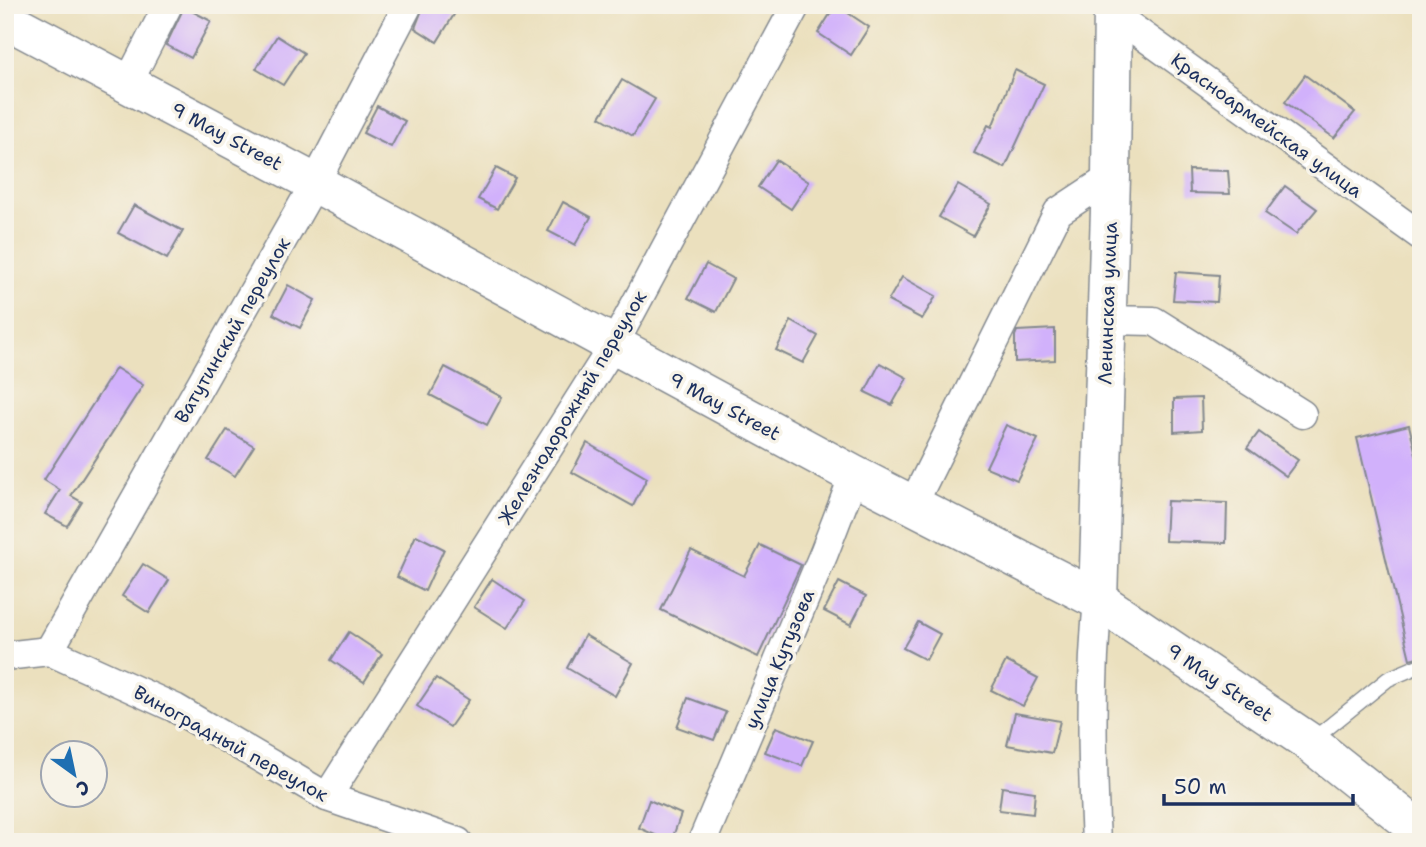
<svg xmlns="http://www.w3.org/2000/svg" width="1426" height="847" viewBox="0 0 1426 847" font-family="'Shantell Sans',sans-serif">
	<rect width="100%" height="100%" fill="#f7f3e8"/>
	<filter id="ink" filterUnits="userSpaceOnUse"><feTurbulence type="fractalNoise" baseFrequency=".0143" numOctaves="2"/><feDisplacementMap in="SourceGraphic" scale="14" xChannelSelector="R" yChannelSelector="G"/><feConvolveMatrix kernelMatrix="1 2 1 2 8 2 1 2 1" color-interpolation-filters="sRGB"/></filter>
	<filter id="wash" filterUnits="userSpaceOnUse"><feTurbulence type="fractalNoise" baseFrequency=".00686" numOctaves="4" result="noise"/><feDisplacementMap in="SourceGraphic" scale="28" xChannelSelector="R" yChannelSelector="G"/><feGaussianBlur stdDeviation="1.57" result="paint"/><feColorMatrix in="noise" values="0 0 0 0 0 0 0 0 0 0 0 0 0 0 0 0 0 1.4 0 .05"/><feComposite in="paint" operator="in"/></filter>
	<g filter="url(#wash)">
		<rect width="100%" height="100%" fill="#ebe0be"/>
		<g id="blocks">
			<g fill="#d1b1fb">
				<polygon points="424,5 460,5 437,42 415,28"/>
				<polygon points="836,5 869,27 851,55 818,33"/>
				<polygon points="184,7 211,21 191,58 166,45"/>
				<polygon points="277,36 304,53 283,85 256,69"/>
				<polygon points="1015,70 1044,84 1005,168 974,153 988,125 992,127"/>
				<polygon points="1305,75 1355,112 1334,138 1285,102"/>
				<polygon points="622,80 655,99 633,136 600,117"/>
				<polygon points="377,106 405,121 391,147 363,133"/>
				<polygon points="776,160 809,182 791,209 758,187"/>
				<polygon points="496,168 515,178 497,209 478,199"/>
				<polygon points="1189,170 1228,171 1230,194 1190,193"/>
				<polygon points="958,185 991,204 973,236 939,217"/>
				<polygon points="1285,186 1317,209 1296,234 1265,213"/>
				<polygon points="563,202 591,217 575,245 548,231"/>
				<polygon points="134,205 183,231 167,259 118,233"/>
				<polygon points="706,264 733,279 716,312 688,298"/>
				<polygon points="1176,272 1219,275 1217,302 1173,300"/>
				<polygon points="902,277 936,296 922,319 888,301"/>
				<polygon points="288,285 315,300 300,328 273,314"/>
				<polygon points="791,321 818,336 803,363 776,350"/>
				<polygon points="1055,329 1055,360 1015,362 1015,336 1017,331"/>
				<polygon points="880,363 907,378 892,405 865,392"/>
				<polygon points="445,367 502,397 487,425 430,395"/>
				<polygon points="116,368 143,385 71,496 82,502 67,526 45,514 60,490 44,480"/>
				<polygon points="1201,398 1202,430 1174,432 1174,399"/>
				<polygon points="1006,425 1038,439 1017,480 986,467"/>
				<polygon points="1409,425 1421,475 1421,656 1410,659 1357,438"/>
				<polygon points="227,430 254,446 235,476 208,460"/>
				<polygon points="1259,432 1298,460 1286,476 1247,448"/>
				<polygon points="587,443 647,478 633,506 572,472"/>
				<polygon points="1167,501 1227,503 1226,543 1165,541"/>
				<polygon points="416,535 444,549 425,591 397,577"/>
				<polygon points="760,545 801,565 758,657 661,610 691,550 744,576"/>
				<polygon points="143,564 169,580 149,613 122,596"/>
				<polygon points="492,579 525,601 507,628 474,607"/>
				<polygon points="839,582 866,596 851,625 824,611"/>
				<polygon points="918,622 940,634 926,660 903,648"/>
				<polygon points="349,632 382,654 364,682 331,660"/>
				<polygon points="585,635 633,663 615,696 567,668"/>
				<polygon points="1006,661 1038,678 1023,706 991,690"/>
				<polygon points="436,678 469,700 450,727 417,706"/>
				<polygon points="688,698 726,712 714,740 677,727"/>
				<polygon points="1015,713 1060,721 1052,753 1007,745"/>
				<polygon points="776,727 813,741 802,766 765,752"/>
				<polygon points="1002,787 1035,792 1033,814 999,810"/>
				<polygon points="649,800 681,814 671,842 639,828"/>
			</g>
		</g>
	</g>
	<g filter="url(#ink)">
		<use href="#blocks" fill-opacity="0" stroke="#83888e" stroke-width="2"/>
		<g fill="none" stroke-linecap="round" stroke-linejoin="round">
			<g stroke="#83888e" stroke-width="17">
				<polyline id="lane" points="1310,742 1388,679 1421,665"/>
			</g>
			<g stroke="#83888e" stroke-width="31">
				<g id="street">
					<polyline points="1113,14 1421,236"/>
					<polyline points="128,83 168,5"/>
					<polyline points="1107,320 1154,321 1302,414"/>
					<polyline points="912,506 1058,212 1111,177"/>
					<polyline points="49,651 315,183 408,5"/>
					<polyline points="5,656 49,651 175,708 327,797 458,842"/>
					<polyline points="327,797 613,346 796,5"/>
					<polyline points="702,842 824,553 854,475"/>
					<path d="M1096 842C1092 761 1090 681 1098 600"/>
				</g>
			</g>
			<g stroke="#83888e" stroke-width="41">
				<polyline id="secondary" points="1098,600 1111,177 1113,5"/>
			</g>
			<g stroke="#83888e" stroke-width="41">
				<polyline id="primary" points="5,19 315,183 854,475 1098,600 1309,742 1421,831"/>
			</g>
			<use href="#lane" stroke="#fff" stroke-width="14"/>
			<use href="#street" stroke="#fff" stroke-width="28"/>
			<use href="#secondary" stroke="#fff" stroke-width="38"/>
			<use href="#primary" stroke="#fff" stroke-width="38"/>
		</g>
	</g>
	<g text-anchor="middle" stroke-width="7" stroke-linejoin="round" paint-order="stroke">
		<g font-size="19" fill="#1b2f5e" stroke="#f7f3e8">
			<text transform="translate(1267 125) rotate(36)" y="7">Красноармейская улица</text>
			<text transform="translate(227 136) rotate(28)" y="7">9 May Street</text>
			<text transform="translate(1107 303) rotate(-88)" y="7">Ленинская улица</text>
			<text transform="translate(232 330) rotate(-60)" y="7">Ватутинский переулок</text>
			<text transform="translate(725 406) rotate(28)" y="7">9 May Street</text>
			<text transform="translate(572 407) rotate(-59)" y="7">Железнодорожный переулок</text>
			<text transform="translate(779 659) rotate(-67)" y="7">улица Кутузова</text>
			<text transform="translate(1220 682) rotate(34)" y="7">9 May Street</text>
			<text transform="translate(231 743) rotate(29)" y="7">Виноградный переулок</text>
		</g>
	</g>
	<rect width="1426" height="847" fill="none" stroke="#f7f3e8" stroke-width="28"/>
	<g transform="translate(74 774) rotate(147)"><circle r="33" fill="#f7f3e8" stroke="#9fa5b1" stroke-width="2"/>
	<path d="M0-5L12 26L0 18L-12 26Z" fill="#1f6fb2"/>
	<text y="-10" font-size="19" font-weight="bold" text-anchor="middle" fill="#1b2f5e">С</text>
	</g>
	<path d="M1164 794v10h189v-10" fill="none" stroke="#1b2f5e" stroke-width="3.5"/>
	<text x="1174" y="794" font-size="21" fill="#1b2f5e" stroke="#f7f3e8" stroke-width="5" paint-order="stroke">50 m</text>
</svg>
